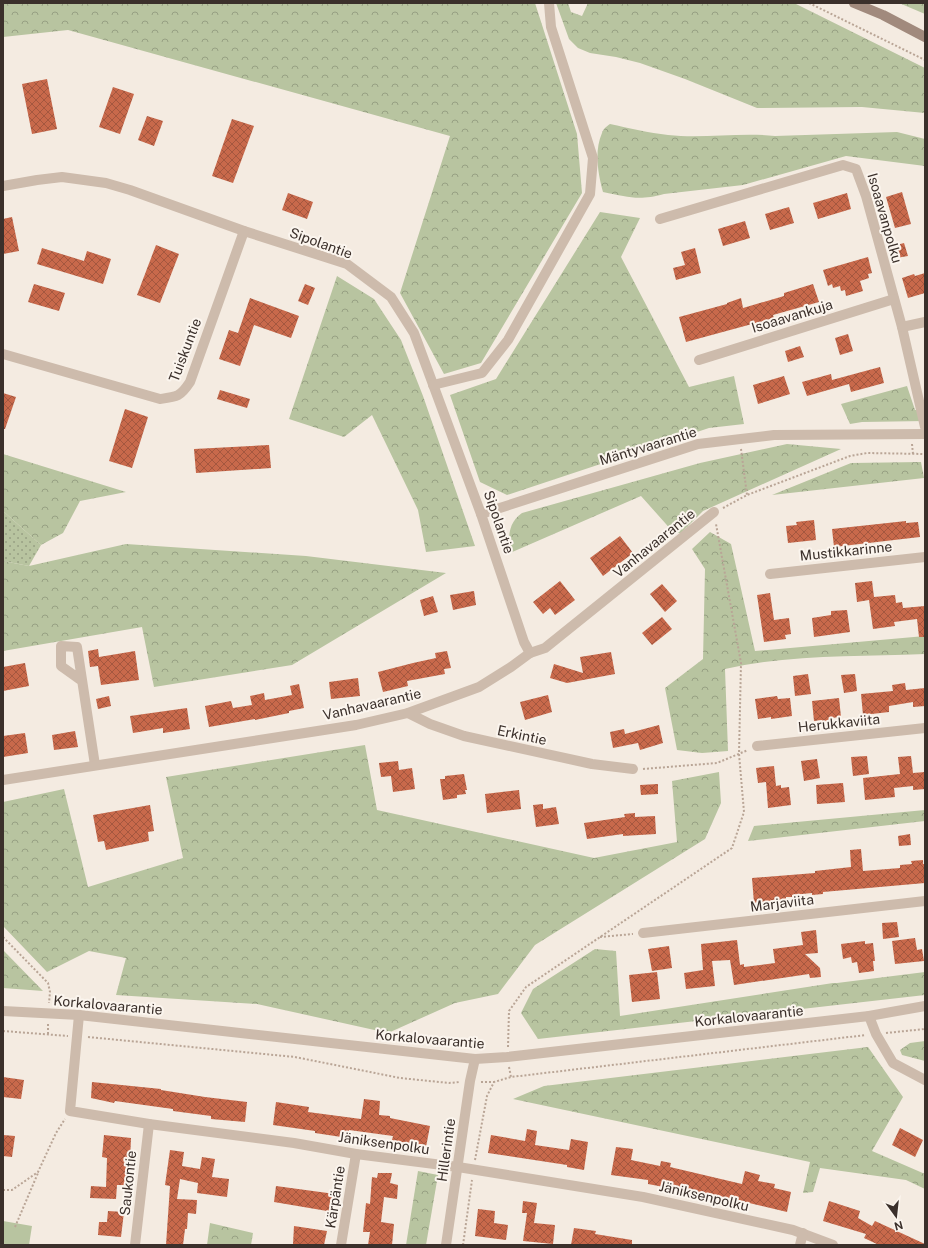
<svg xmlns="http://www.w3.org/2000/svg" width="928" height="1248" viewBox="0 0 928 1248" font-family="'Public Sans',sans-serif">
	<defs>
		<pattern id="grass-dots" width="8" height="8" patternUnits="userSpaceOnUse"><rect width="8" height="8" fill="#b8c4a0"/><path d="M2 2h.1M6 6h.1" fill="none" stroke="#97a083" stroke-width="1.8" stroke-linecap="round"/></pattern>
		<pattern id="forest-crowns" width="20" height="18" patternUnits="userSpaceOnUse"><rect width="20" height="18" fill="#b8c4a0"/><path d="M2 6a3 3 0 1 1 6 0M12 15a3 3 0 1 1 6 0" fill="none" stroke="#97a083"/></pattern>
		<pattern id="building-cross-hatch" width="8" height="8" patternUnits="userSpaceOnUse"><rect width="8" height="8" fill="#c8694b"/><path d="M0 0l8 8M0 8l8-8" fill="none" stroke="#a4573f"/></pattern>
	</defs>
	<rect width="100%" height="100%" fill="#f4ebe1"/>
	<polygon fill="url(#grass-dots)" points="3,511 41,545 29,566 3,561"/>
	<g fill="url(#forest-crowns)">
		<polygon points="3,3 535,3 577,134 582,193 481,363 444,374 400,293 450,136 68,30 3,37"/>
		<polygon points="556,3 568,3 571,12 582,16 588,3 794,3 925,68 925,113 862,107 757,108 685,79 640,63 616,57 590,53 578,48 569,39"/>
		<polygon points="899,3 925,3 925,14"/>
		<path d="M610 124C629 128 649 133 668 135 703 139 740 132 775 136L897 132 925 139V166L846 156 743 185 664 194C638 201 629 197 603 192 598 174 594 151 602 133 603 129 607 126 610 124Z"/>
		<polygon points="600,212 640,218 621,257 689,387 734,376 744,424 709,428 507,495 480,482 450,395 496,379"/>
		<polygon points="337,276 374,299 401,340 423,396 475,546 426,552 418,510 372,415 344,437 289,419"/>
		<polygon points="907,386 915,410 925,410 925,421 862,422 850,424 841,404"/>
		<path d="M787 444 841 449 703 511 681 533H674L641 496 510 553C508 537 508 523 522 513L700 463Z"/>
		<polygon points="3,454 126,492 80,501 63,533 41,545 3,511"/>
		<polygon points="921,462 924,478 772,495 851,463"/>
		<path d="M710 532 731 544 755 651 925 636V654C859 657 790 654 725 669L728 751 702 753 677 750 665 688 703 659 705 569 692 549Z"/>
		<polygon points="126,544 306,556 446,573 292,665 154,687 142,627 3,651 3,561 29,566"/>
		<polygon points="365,745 377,810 594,858 677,842 672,781 719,772 721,803 705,839 535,945 498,994 455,1003 388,1033 257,1004 116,995 126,958 89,951 47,972 3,926 3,802 64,789 88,887 183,858 166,777"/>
		<polygon points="925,810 925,821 748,841 754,826"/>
		<polygon points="595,949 616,951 620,1016 833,983 837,983 925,972 925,995 538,1039 521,1013 533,989"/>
		<polygon points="3,950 43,991 3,988"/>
		<polygon points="925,1041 925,1061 902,1055 900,1050 910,1043"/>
		<polygon points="868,1047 903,1097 872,1151 925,1174 925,1189 906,1180 820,1168 813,1192 803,1193 810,1162 513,1099 544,1086"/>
		<polygon points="418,1171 438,1175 426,1245 406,1245"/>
		<polygon points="210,1223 253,1233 251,1245 207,1245"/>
	</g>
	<polygon fill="#b8c4a0" points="3,1221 32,1226 29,1245 3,1245"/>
	<g fill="url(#building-cross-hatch)">
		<polygon points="47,79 57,129 32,134 22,84"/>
		<polygon points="113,87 134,94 120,134 99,127"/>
		<polygon points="147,116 163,121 154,146 138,140"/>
		<polygon points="232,119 254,126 233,183 212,176"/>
		<polygon points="902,192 911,224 895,228 886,197"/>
		<polygon points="288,193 313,202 307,219 282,210"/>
		<polygon points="847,193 851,209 818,219 813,203"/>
		<polygon points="789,207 794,223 770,230 765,214"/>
		<polygon points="12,217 19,251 3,254 3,219"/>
		<polygon points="745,221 750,238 723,246 718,229"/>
		<polygon points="904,243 908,256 896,258 893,246"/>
		<polygon points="156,245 179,254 160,303 137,295"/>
		<polygon points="42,248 84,261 87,251 111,259 103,284 37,264"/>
		<polygon points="695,248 701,273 676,280 673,268 685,265 681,252"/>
		<polygon points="868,257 872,273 868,274 869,278 860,281 863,291 846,296 845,290 841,291 840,286 833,288 832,284 828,286 823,270"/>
		<polygon points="925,273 925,293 908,298 902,278 914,274 915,276"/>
		<polygon points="34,284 65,293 59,311 28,302"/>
		<polygon points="305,284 315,288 308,305 298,301"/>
		<polygon points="813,284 819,302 773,315 774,318 686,342 679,317 727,304 727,303 741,298 743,308 784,296 784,293"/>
		<polygon points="250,298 299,316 291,338 254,325 240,366 219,359 229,330 238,333"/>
		<polygon points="848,334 853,351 840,355 835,338"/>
		<polygon points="800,346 804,357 788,362 785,351"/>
		<polygon points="880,367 884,383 851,392 849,384 807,396 802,382 831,374 832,380"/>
		<polygon points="784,376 790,394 758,404 753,385"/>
		<polygon points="220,390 250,399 247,408 217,399"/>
		<polygon points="3,393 16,397 5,429 3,429"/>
		<polygon points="125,409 148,417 132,468 109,461"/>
		<polygon points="269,445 271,468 196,473 194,449"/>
		<polygon points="814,520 816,540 788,543 786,526 797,525 796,522"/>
		<polygon points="906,521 906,523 918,522 920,537 834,547 832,529"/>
		<polygon points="620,536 633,553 603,576 590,558"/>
		<polygon points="560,581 575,600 555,615 550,608 543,614 533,602"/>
		<polygon points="872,581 874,597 895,595 896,603 902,602 903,608 925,606 925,637 919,637 917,619 894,622 895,626 873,629 869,600 857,602 855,583"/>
		<polygon points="662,584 677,601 665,612 650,594"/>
		<polygon points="474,591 476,605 453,610 450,595"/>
		<polygon points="770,593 774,620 789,618 791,634 785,635 786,639 764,642 757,595"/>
		<polygon points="433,596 438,612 424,616 420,600"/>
		<polygon points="847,610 850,632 814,637 812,618 831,615 831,611"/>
		<polygon points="662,617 672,629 652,645 642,633"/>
		<polygon points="98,649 99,657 135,651 139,680 101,685 98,666 90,667 88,651"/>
		<polygon points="447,651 451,668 444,669 445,674 407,681 408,686 383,692 378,672 413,663 436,658 435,653"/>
		<polygon points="611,652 615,674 567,683 550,678 554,664 583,673 580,657"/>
		<polygon points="25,663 29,686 3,691 3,667"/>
		<polygon points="808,674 811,694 795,696 793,676"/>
		<polygon points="855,674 857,691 844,693 841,675"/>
		<polygon points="358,678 360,696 331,699 329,682"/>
		<polygon points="905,683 906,690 925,688 925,706 913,707 913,702 889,706 889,712 863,715 861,694 893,691 892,685"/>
		<polygon points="299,684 304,708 289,711 289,713 255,720 255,719 209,727 205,706 231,701 233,708 252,705 250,696 264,693 265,700 292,695 290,686"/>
		<polygon points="548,695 552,712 525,720 520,702"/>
		<polygon points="109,696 111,706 98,709 96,699"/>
		<polygon points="777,696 778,699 790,698 792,716 771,719 771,717 758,719 755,699"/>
		<polygon points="839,698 841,717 831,718 831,722 822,723 822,720 814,721 812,701"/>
		<polygon points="187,708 190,729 163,733 163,728 133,733 130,716"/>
		<polygon points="659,725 663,743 640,750 638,743 613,748 610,732 624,729 625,734"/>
		<polygon points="75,731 78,747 54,750 52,735"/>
		<polygon points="25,733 28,753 3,757 3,736"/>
		<polygon points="867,756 869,774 853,776 851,757"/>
		<polygon points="911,756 913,773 925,772 925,789 913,790 913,786 894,788 895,797 865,800 863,778 900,774 898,757"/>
		<polygon points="817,759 820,778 804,781 801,761"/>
		<polygon points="398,761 399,770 412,768 415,789 393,792 391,776 381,777 379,763"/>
		<polygon points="774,766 776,786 781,785 781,788 789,787 791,805 768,808 766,782 758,783 756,768"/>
		<polygon points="464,774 467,790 465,790 466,794 457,795 457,798 443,800 440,779 445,779 445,776"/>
		<polygon points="843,783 845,802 817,804 816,785"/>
		<polygon points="658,784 658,794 641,795 640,785"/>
		<polygon points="519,790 521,809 487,813 485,794"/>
		<polygon points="543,804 543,809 556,807 559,824 536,827 533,805"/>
		<polygon points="150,805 154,831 148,832 149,841 106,850 104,841 98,842 93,815"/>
		<polygon points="635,813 635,817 655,816 656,834 623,836 623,834 587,839 584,823 625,817 624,814"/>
		<polygon points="910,834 911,845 899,846 898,836"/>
		<polygon points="861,849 863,871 900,868 900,865 912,864 911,861 923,860 923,864 925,864 925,883 823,892 823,894 812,895 812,893 792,895 792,897 786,897 786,900 754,903 752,878 815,873 815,871 851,867 850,850"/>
		<polygon points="897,922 899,937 883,939 882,923"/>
		<polygon points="816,930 818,953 805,954 820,968 821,977 810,978 809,974 734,985 730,960 712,961 715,986 686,989 684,973 703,970 701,944 737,940 740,965 744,964 744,967 775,963 773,949 803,945 801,932"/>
		<polygon points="915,938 917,950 922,949 924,961 895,964 892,941"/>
		<polygon points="865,941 865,944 873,943 875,961 873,961 874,971 859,973 857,962 852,963 851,957 843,959 841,944"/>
		<polygon points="669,946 672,968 652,971 648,949"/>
		<polygon points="657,972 660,999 632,1002 629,975"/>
		<polygon points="3,1077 24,1080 21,1099 3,1097"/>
		<polygon points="92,1082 161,1089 161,1090 205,1097 247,1102 245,1122 211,1119 211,1116 173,1111 173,1109 115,1101 114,1103 91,1098"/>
		<polygon points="364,1099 380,1101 379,1115 390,1116 390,1118 430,1126 426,1147 392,1140 393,1136 349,1130 348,1138 315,1133 315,1131 273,1125 276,1102 309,1107 308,1112 361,1119"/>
		<polygon points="900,1128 923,1140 915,1157 892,1145"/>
		<polygon points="527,1129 537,1131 535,1145 569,1150 571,1139 588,1142 584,1170 567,1167 567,1165 488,1153 491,1135 525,1141"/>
		<polygon points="3,1135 15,1136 12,1157 3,1156"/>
		<polygon points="104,1135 131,1138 129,1185 117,1185 116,1199 90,1198 91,1186 106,1187 107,1158 102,1157"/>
		<polygon points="616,1147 633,1149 631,1160 660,1166 661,1161 671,1163 670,1167 742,1184 745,1171 760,1175 758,1181 775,1184 774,1188 791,1192 787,1212 711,1194 711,1196 648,1184 648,1180 611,1175"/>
		<polygon points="170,1150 184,1152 182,1166 200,1169 202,1157 215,1159 212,1177 229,1179 227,1197 197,1193 198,1183 180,1179 177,1199 197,1200 196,1214 188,1213 187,1229 185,1229 183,1245 166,1245 170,1186 165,1185"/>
		<polygon points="378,1173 392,1173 390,1183 398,1185 397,1199 384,1197 381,1222 394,1224 392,1245 368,1245 370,1232 363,1232 366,1203 370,1204 372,1177 377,1178"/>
		<polygon points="276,1186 335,1194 333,1212 274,1202"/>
		<polygon points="523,1201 537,1203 534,1223 555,1225 553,1244 523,1241 527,1213 522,1213"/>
		<polygon points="829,1201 860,1211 858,1218 872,1226 875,1221 925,1244 925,1245 879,1245 864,1238 866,1234 823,1221"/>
		<polygon points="478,1209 495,1211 494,1223 508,1225 506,1240 475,1236"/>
		<polygon points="108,1211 124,1212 121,1237 98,1235 99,1222 107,1222"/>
		<polygon points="294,1226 327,1231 324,1245 293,1244"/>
		<polygon points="574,1228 596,1231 595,1234 632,1240 632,1245 571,1245"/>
	</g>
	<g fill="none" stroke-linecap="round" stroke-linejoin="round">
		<g stroke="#b9a596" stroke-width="2" stroke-dasharray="2 2" stroke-linecap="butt">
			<polyline points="809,3 925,60"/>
			<polyline points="912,444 913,454"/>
			<polyline points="741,449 747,495"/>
			<polyline points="723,508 747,495 850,456 867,453 925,454"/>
			<polyline points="643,769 717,763 748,750"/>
			<polyline points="3,937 48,983 50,992 49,1003"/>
			<polyline points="600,937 633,934"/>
			<polyline points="3,1031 68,1036"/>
			<polyline points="886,1033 925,1029"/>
			<polyline points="48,1034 48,1023"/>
			<polyline points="88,1037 295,1057 400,1078 449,1083 460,1082"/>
			<polyline points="508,1047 509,1011 526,987 732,848 744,812 739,754 741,663 716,524"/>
			<polyline points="509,1067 511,1077"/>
			<polyline points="481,1082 494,1082"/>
			<polyline points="475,1160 487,1096 494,1082 511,1077 866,1035"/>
			<polyline points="3,1190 12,1190 38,1172 56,1133 65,1119"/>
			<polyline points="15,1227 38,1173"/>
			<polyline points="463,1245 472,1180"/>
		</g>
		<g stroke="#cdbbac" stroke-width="10">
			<polyline points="3,186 37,180 62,177 106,183 130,190 244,231 347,264 391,297 414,333 481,514 524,642 530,653"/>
			<polyline points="660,219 843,165 856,169 866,196 902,327 925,427"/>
			<polyline points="902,327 925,322"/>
			<path d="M3 354 160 399C177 397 180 397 190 382L244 231"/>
			<polyline points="699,360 894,299"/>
			<polyline points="433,385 482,373 508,340 590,194 593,158 551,27 549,3"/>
			<polyline points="481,514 698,444 774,435 925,434"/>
			<polyline points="770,574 925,557"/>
			<polyline points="82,681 61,666 61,646 77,647 95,765"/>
			<polyline points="408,713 430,724 464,736 592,764 633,769"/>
			<polyline points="757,746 925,728"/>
			<polyline points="3,780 356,725 408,713 479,687 511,667 530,653 545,648 714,512"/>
			<polyline points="643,933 925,901"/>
			<polyline points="79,1015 70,1111 149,1124 294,1143 356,1154 458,1167 643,1197 793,1230 833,1245"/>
			<polyline points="869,1016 876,1034 893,1063 925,1080"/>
			<polyline points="135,1245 149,1124"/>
			<polyline points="341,1245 356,1154"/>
			<polyline points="800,1245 803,1233"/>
		</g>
		<g stroke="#cdbbac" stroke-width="10">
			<polyline points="3,1011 79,1015 475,1059 507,1057 869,1016 925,1006"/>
			<polyline points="446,1245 470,1081 475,1059"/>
		</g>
		<polyline stroke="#a18a7d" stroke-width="10" points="854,3 883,15 925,37"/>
	</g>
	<g text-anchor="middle" stroke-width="4" stroke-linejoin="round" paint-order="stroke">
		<g font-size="14" fill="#3b302b" stroke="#fbf5ee">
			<text transform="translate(885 218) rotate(74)" y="5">Isoaavanpolku</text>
			<text transform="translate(321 243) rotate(20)" y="5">Sipolantie</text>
			<text transform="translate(792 316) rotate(-17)" y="5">Isoaavankuja</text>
			<text transform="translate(185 350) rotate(-69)" y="5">Tuiskuntie</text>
			<text transform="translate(648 446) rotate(-17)" y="5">Mäntyvaarantie</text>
			<text transform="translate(499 522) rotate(71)" y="5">Sipolantie</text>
			<text transform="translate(654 543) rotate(-39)" y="5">Vanhavaarantie</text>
			<text transform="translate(846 551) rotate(-6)" y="5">Mustikkarinne</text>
			<text transform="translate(372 704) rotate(-13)" y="5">Vanhavaarantie</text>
			<text transform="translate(839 723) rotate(-6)" y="5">Herukkaviita</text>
			<text transform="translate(522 735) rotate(12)" y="5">Erkintie</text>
			<text transform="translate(782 903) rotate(-7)" y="5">Marjaviita</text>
			<text transform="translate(108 1005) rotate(5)" y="5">Korkalovaarantie</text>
			<text transform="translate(749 1016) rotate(-6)" y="5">Korkalovaarantie</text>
			<text transform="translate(430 1039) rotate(5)" y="5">Korkalovaarantie</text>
			<text transform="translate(384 1143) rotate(8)" y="5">Jäniksenpolku</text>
			<text transform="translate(446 1150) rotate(-82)" y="5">Hillerintie</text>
			<text transform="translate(128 1183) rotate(-84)" y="5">Saukontie</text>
			<text transform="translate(704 1196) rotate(13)" y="5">Jäniksenpolku</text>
			<text transform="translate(335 1197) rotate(-81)" y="5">Kärpäntie</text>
		</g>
	</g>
	<rect width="928" height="1248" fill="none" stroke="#3b302b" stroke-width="8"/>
	<g transform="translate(896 1216) rotate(165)" stroke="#fbf5ee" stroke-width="3" paint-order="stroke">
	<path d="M0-3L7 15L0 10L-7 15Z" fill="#3b302b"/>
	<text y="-6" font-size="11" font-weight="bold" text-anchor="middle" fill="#3b302b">N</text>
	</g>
</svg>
